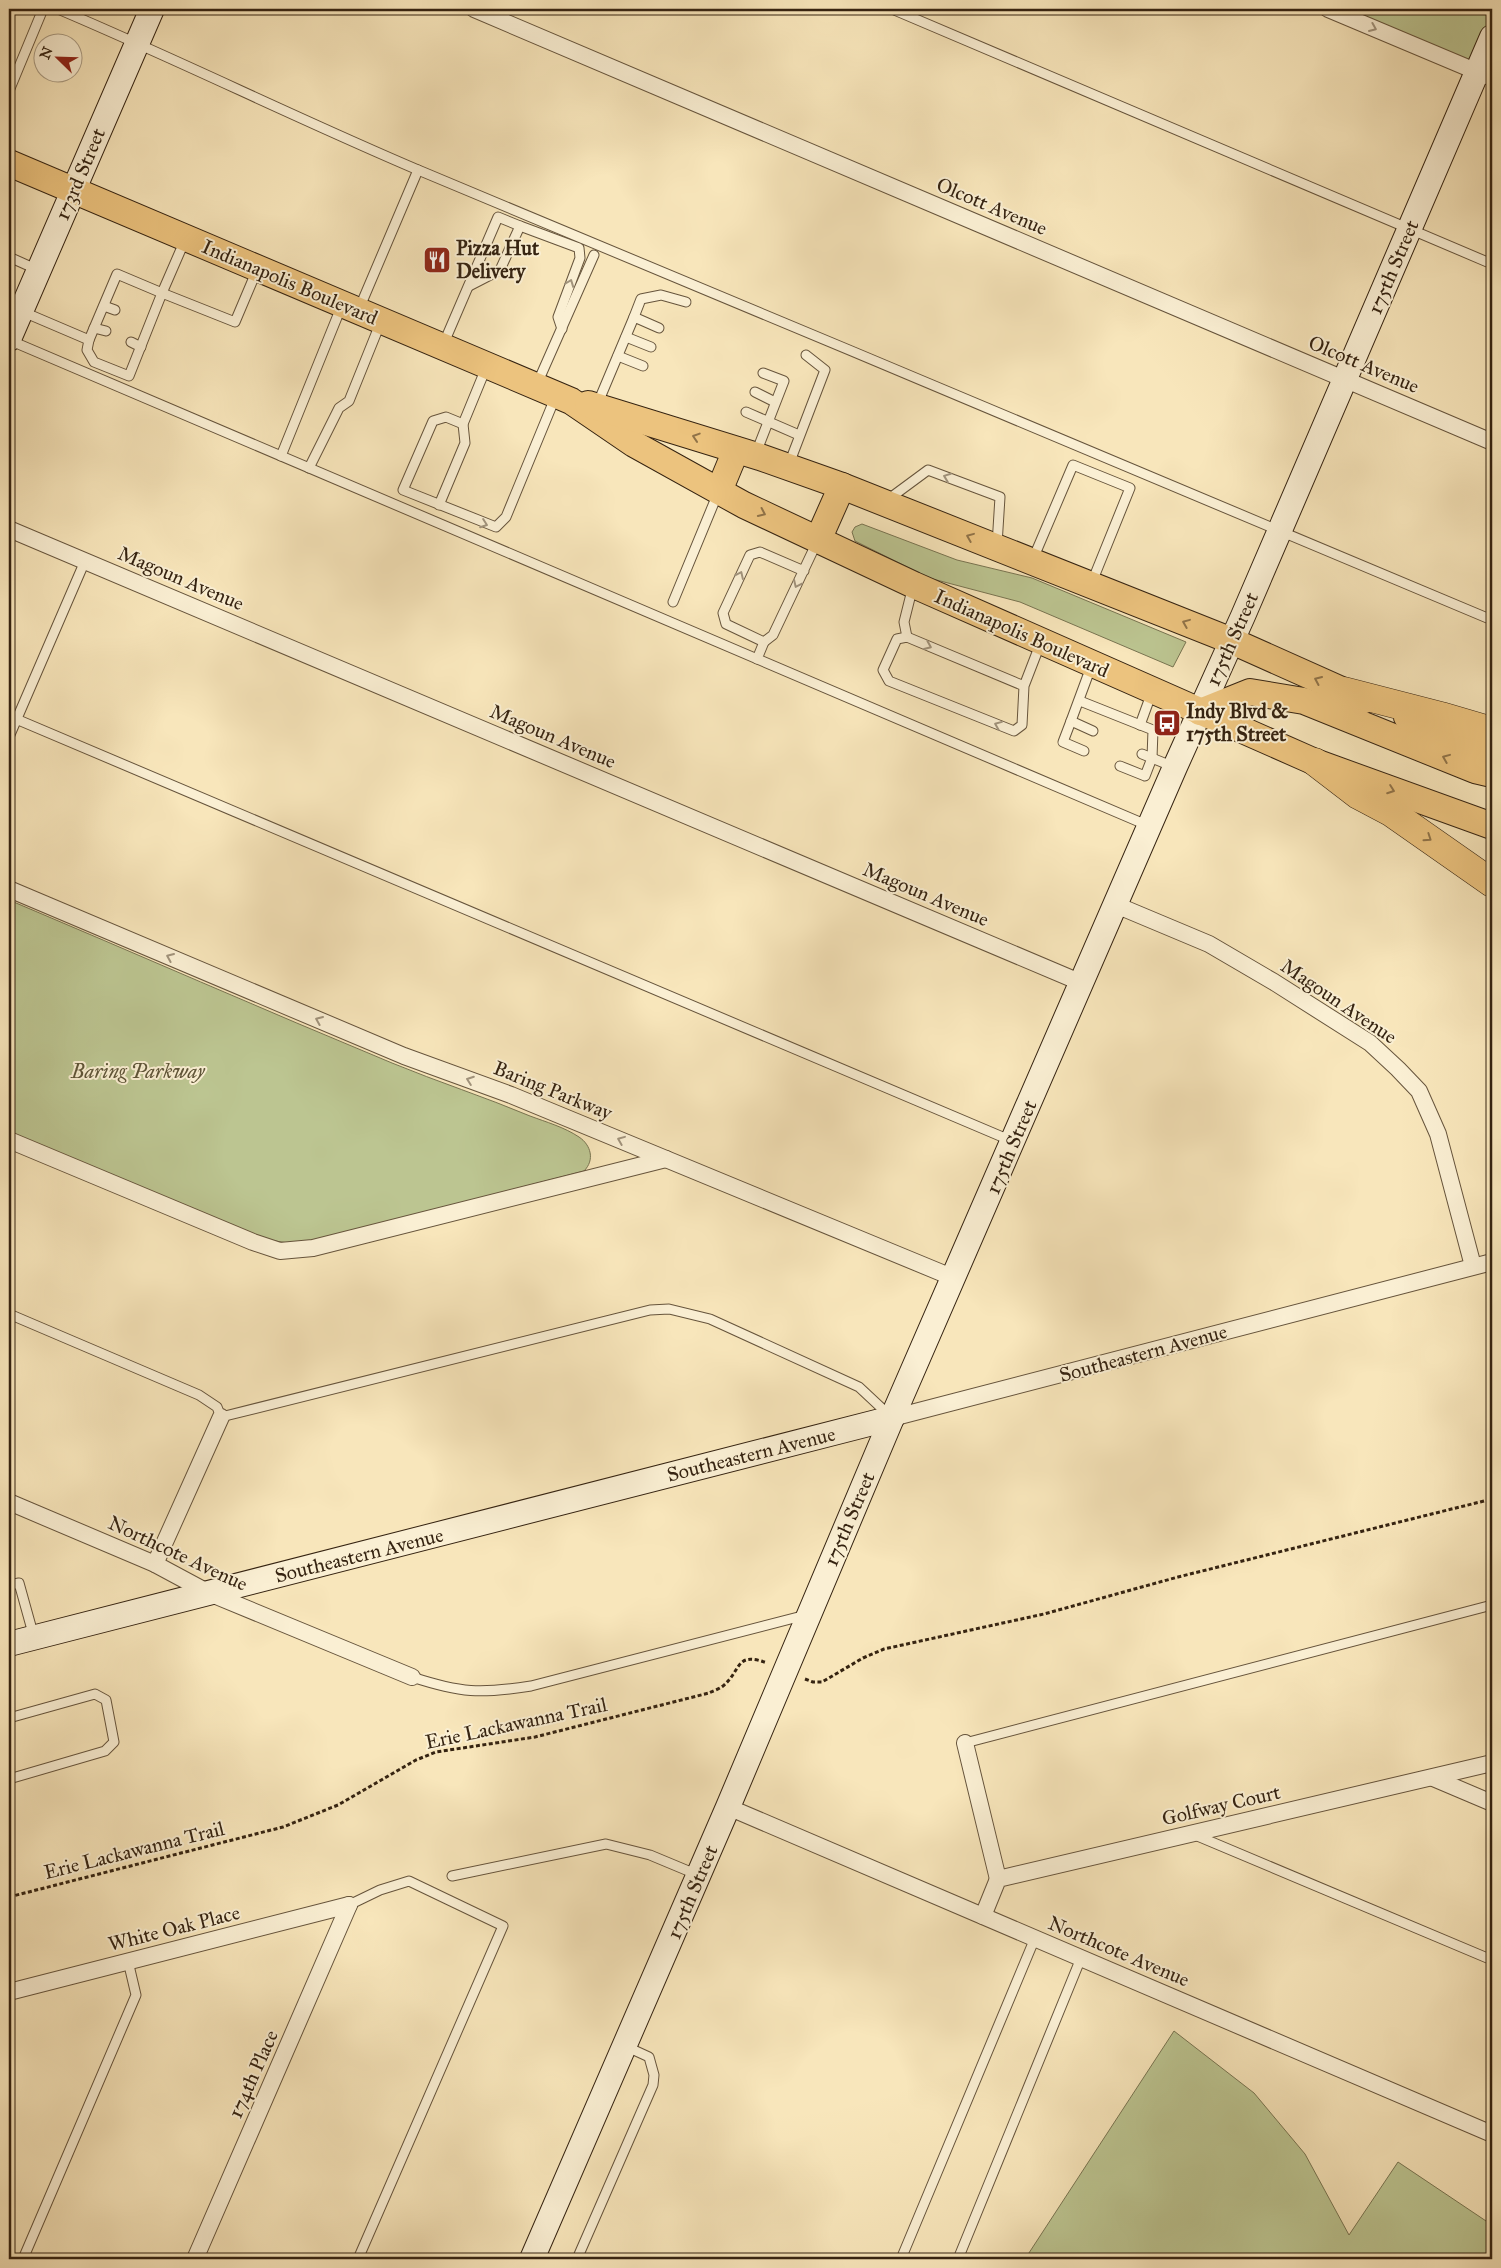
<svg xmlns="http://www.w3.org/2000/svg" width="1501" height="2268" viewBox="0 0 1501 2268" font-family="'IM FELL Great Primer',serif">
	<rect width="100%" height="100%" fill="#f8e6bb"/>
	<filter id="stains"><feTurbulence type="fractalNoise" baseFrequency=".004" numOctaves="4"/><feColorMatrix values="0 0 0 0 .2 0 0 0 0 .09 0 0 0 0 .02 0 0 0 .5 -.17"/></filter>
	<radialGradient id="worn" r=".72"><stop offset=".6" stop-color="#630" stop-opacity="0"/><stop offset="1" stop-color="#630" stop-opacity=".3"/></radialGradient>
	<g fill="#bcc591" stroke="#787451">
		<polygon points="1345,9 1492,9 1492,71"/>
		<polygon points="862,524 957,560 1032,578 1186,642 1173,667 1020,602 929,578 855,541 852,532 855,527"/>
		<path d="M9 900C137 954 264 1010 392 1063 438 1082 485 1097 530 1116 546 1122 564 1127 579 1137 591 1145 595 1160 584 1171L318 1240 289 1243 261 1239 9 1132Z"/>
		<polygon points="1174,2031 1254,2093 1305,2154 1349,2235 1398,2162 1492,2225 1492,2259 1025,2259"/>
	</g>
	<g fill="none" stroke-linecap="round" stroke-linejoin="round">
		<g stroke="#66543c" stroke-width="11">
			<g id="lane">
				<path d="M58 9C181 61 300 120 423 172 779 322 1137 468 1492 620"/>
				<polyline points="892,9 1492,264"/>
				<polyline points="9,91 43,9"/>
				<polyline points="9,257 38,270"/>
				<polyline points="469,286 500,270 520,226 579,248 580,258 558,317 562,329"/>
				<polyline points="104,306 115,310"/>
				<polyline points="359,309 418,170"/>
				<polyline points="21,311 89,340 117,274 162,293 185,240"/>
				<polyline points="634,317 641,299 661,295 686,302"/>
				<polyline points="94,328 106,331"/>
				<polyline points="626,337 651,347"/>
				<polyline points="9,340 1149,826"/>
				<polyline points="89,340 87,350 94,362 129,376 162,293 235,322 257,270"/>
				<polyline points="131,342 141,347"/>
				<polyline points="443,345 498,217 520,226"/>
				<polyline points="618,356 643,366"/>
				<polyline points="537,384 594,255"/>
				<polyline points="755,392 775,402"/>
				<polyline points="597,405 634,317 659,328"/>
				<polyline points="746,412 799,435"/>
				<polyline points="463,424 446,417 433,421 403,490 496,527 506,517 555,398"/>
				<polyline points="756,453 784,381 763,373"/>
				<polyline points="281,456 342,305"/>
				<polyline points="789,464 825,370 806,355"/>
				<polyline points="309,468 339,408 349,401 380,324"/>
				<polyline points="886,501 928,470 1000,497 997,545"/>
				<polyline points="439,505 465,443 463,424 486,368"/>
				<polyline points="1033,559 1073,465 1130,488 1092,582"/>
				<polyline points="804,571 760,552 750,555 723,613 726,624 764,642 773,635 817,542"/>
				<polyline points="673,602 718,493"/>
				<polyline points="907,637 904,622 913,586"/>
				<polyline points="757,659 764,642"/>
				<polyline points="1091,667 1071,721 1093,731"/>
				<polyline points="1024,686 907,637 897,639 883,670 889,681 1014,731 1022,725 1024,686 1041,642"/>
				<polyline points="1080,701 1153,730 1152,758 1145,776 1120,766"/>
				<polyline points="9,716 1012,1141"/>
				<polyline points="1071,721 1063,742 1084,751"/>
				<polyline points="1140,725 1152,692"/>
				<polyline points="9,737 85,561"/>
				<polyline points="1142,754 1174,767"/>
				<polyline points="9,1314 199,1395 217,1407 221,1417 650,1310 669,1309 710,1319 859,1387 890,1416"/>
				<polyline points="9,1585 19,1583 34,1637"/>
				<path d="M412 1677C461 1693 480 1694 531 1686L806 1615"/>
				<polyline points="9,1718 95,1694 106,1700 114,1742 105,1751 9,1779"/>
				<polyline points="965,1743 1492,1605"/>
				<polyline points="1195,1835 1492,1960"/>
				<polyline points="452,1876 606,1844 650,1855 698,1875"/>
				<polyline points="349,1905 380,1890 409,1881 503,1926 358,2259"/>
				<polyline points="23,2259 136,1995 128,1961"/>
				<polyline points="577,2259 653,2085 654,2075 649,2057 625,2046"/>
				<polyline points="901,2259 1035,1938"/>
				<polyline points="958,2259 1081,1958"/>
			</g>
		</g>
		<g stroke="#66543c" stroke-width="18">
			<g id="street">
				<polyline points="474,9 1492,442"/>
				<polyline points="1328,9 1492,78"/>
				<polyline points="9,529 1082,983"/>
				<polyline points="9,889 404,1056 511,1095 954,1278"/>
				<polyline points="1116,905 1209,944 1274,982 1370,1043 1398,1069 1419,1091 1438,1134 1473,1266"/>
				<polyline points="9,1140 253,1242 280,1251 313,1248 666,1159"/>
				<polyline points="892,1418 1492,1262"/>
				<polyline points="9,1502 155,1564 209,1593 412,1677"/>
				<polyline points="155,1564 221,1417"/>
				<polyline points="965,1743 998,1879"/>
				<polyline points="1433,1778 1492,1803"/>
				<polyline points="728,1807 1492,2134"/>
				<polyline points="983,1916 998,1879 1492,1763"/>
				<polyline points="9,1992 349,1905"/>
				<polyline points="195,2259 349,1905"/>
			</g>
		</g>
		<g stroke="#352311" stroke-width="26">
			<g id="secondary">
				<polyline points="9,339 152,9"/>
				<polyline points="9,1644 892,1418"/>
				<polyline points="532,2259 728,1807 892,1418 1175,767 1243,616 1492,37"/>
			</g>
		</g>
		<g stroke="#352311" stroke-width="28">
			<g id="primary">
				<polyline points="9,163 571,401 634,444 744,505 914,585 1315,762 1492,826"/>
				<polyline points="588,404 760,457 842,486 1232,641 1364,700"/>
				<polyline points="719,491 736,450"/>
				<polyline points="818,540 842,486"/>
				<polyline points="1200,712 1250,692 1304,701 1475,770 1492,774"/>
				<polyline points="1407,717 1492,751"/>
			</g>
		</g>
		<g stroke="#352311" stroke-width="29">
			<g id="highway">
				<polyline points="1344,691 1441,716 1492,731"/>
				<polyline points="1315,762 1358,795 1392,813 1492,883"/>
			</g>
		</g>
		<g stroke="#352311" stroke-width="3" stroke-dasharray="4 2.5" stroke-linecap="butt">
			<polyline points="805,1679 813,1682 822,1682 863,1658 884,1649 1044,1614 1178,1577 1492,1499"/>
			<path d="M9 1897 283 1827 338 1805 416 1760 436 1752 535 1737 709 1693C713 1691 719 1689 723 1686 742 1670 735 1651 767 1663"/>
		</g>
		<use href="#lane" stroke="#faefd3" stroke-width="9"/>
		<use href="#street" stroke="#faefd3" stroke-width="16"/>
		<use href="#secondary" stroke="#faefd3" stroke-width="24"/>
		<use href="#primary" stroke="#ecc37e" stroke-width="26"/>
		<use href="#highway" stroke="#ecc37e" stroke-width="28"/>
	</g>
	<defs><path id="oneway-chevron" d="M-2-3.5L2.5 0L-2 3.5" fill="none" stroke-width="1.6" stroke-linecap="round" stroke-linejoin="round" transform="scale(1.25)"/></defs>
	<g stroke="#a1937c">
		<use href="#oneway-chevron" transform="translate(1373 28) rotate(23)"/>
		<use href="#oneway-chevron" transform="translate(570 283) rotate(-69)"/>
		<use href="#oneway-chevron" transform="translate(947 477) rotate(-159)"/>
		<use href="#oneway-chevron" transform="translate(484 524) rotate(20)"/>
		<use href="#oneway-chevron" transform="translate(740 575) rotate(-65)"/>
		<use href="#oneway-chevron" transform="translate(797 584) rotate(115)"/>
		<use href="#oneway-chevron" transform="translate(928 646) rotate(23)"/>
		<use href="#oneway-chevron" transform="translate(998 725) rotate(-158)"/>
		<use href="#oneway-chevron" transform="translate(170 957) rotate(-157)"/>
		<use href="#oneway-chevron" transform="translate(319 1020) rotate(-157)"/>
		<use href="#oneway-chevron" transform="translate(470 1080) rotate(-160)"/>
		<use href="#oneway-chevron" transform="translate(621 1140) rotate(-158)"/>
	</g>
	<g stroke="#907348">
		<use href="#oneway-chevron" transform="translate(696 437) rotate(-162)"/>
		<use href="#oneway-chevron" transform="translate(762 513) rotate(25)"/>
		<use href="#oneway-chevron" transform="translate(970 537) rotate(-158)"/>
		<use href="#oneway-chevron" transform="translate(1186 623) rotate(-158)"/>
		<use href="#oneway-chevron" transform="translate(1318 680) rotate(-156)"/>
		<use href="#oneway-chevron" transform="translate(1446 758) rotate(-158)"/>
		<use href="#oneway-chevron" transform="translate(1391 790) rotate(20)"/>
		<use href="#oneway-chevron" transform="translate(1428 838) rotate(34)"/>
	</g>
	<defs>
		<g id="restaurant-square" transform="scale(1.4375)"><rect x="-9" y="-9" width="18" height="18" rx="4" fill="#8f2418" stroke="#faefd3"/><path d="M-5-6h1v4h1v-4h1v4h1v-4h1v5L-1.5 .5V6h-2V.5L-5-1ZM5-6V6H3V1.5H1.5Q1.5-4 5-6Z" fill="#fff"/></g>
		<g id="bus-square" transform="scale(1.4375)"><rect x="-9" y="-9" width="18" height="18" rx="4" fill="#8f2418" stroke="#faefd3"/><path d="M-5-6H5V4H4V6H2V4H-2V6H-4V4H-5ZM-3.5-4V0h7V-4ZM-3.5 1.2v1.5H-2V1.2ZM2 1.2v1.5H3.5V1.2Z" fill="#fff"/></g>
	</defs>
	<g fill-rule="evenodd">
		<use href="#restaurant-square" x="437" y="260"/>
		<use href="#bus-square" x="1167" y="723"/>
	</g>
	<g text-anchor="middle" stroke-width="4" stroke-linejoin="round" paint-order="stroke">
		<g font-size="20" fill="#352311" stroke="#faefd3">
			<text transform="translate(80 174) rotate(-67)" y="7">173rd Street</text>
			<text transform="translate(992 206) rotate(23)" y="7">Olcott Avenue</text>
			<text transform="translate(1393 267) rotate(-67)" y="7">175th Street</text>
			<text transform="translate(290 282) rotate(23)" y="7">Indianapolis Boulevard</text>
			<text transform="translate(1364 364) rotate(23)" y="7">Olcott Avenue</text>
			<text transform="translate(181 578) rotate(23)" y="7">Magoun Avenue</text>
			<text transform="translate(1022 633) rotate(24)" y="7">Indianapolis Boulevard</text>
			<text transform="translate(1232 639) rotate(-66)" y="7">175th Street</text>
			<text transform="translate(553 736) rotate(23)" y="7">Magoun Avenue</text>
			<text transform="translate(926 894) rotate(23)" y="7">Magoun Avenue</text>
			<text transform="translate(1339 1001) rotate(34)" y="7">Magoun Avenue</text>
			<text transform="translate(553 1090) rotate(22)" y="7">Baring Parkway</text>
			<text transform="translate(1011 1147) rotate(-67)" y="7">175th Street</text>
			<text transform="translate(1143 1353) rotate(-15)" y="7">Southeastern Avenue</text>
			<text transform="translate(751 1454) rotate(-14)" y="7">Southeastern Avenue</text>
			<text transform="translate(849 1519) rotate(-67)" y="7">175th Street</text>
			<text transform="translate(178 1553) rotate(25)" y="7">Northcote Avenue</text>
			<text transform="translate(359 1555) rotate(-14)" y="7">Southeastern Avenue</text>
			<text transform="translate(516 1723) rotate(-12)" y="7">Erie Lackawanna Trail</text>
			<text transform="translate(1221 1805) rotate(-13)" y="7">Golfway Court</text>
			<text transform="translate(134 1850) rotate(-14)" y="7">Erie Lackawanna Trail</text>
			<text transform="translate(692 1892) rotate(-67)" y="7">175th Street</text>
			<text transform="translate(174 1928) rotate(-14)" y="7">White Oak Place</text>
			<text transform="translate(1119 1951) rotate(23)" y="7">Northcote Avenue</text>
			<text transform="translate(253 2074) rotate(-66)" y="7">174th Place</text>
		</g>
		<g font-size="20" font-weight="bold" fill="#352311" stroke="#faefd3" text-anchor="start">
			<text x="456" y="255">Pizza Hut<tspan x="456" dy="23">Delivery</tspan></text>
			<text x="1186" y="718">Indy Blvd &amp;<tspan x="1186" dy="23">175th Street</tspan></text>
		</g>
		<g font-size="20" font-style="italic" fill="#5e5437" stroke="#faefd3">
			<text x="138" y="1078">Baring Parkway</text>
		</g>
	</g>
	<rect width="1501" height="2268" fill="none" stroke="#f8e6bb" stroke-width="30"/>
	<rect x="10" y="10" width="1481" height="2248" fill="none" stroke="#352311" stroke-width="2.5"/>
	<rect x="15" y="15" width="1471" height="2238" fill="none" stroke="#352311"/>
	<g transform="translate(58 58) rotate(293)"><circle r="24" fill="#faefd3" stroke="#ab9d85"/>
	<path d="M0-4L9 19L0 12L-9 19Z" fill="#8f2418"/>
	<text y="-8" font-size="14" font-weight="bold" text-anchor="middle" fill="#352311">N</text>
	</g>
	<rect width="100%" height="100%" filter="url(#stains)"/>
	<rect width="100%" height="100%" fill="url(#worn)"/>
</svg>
